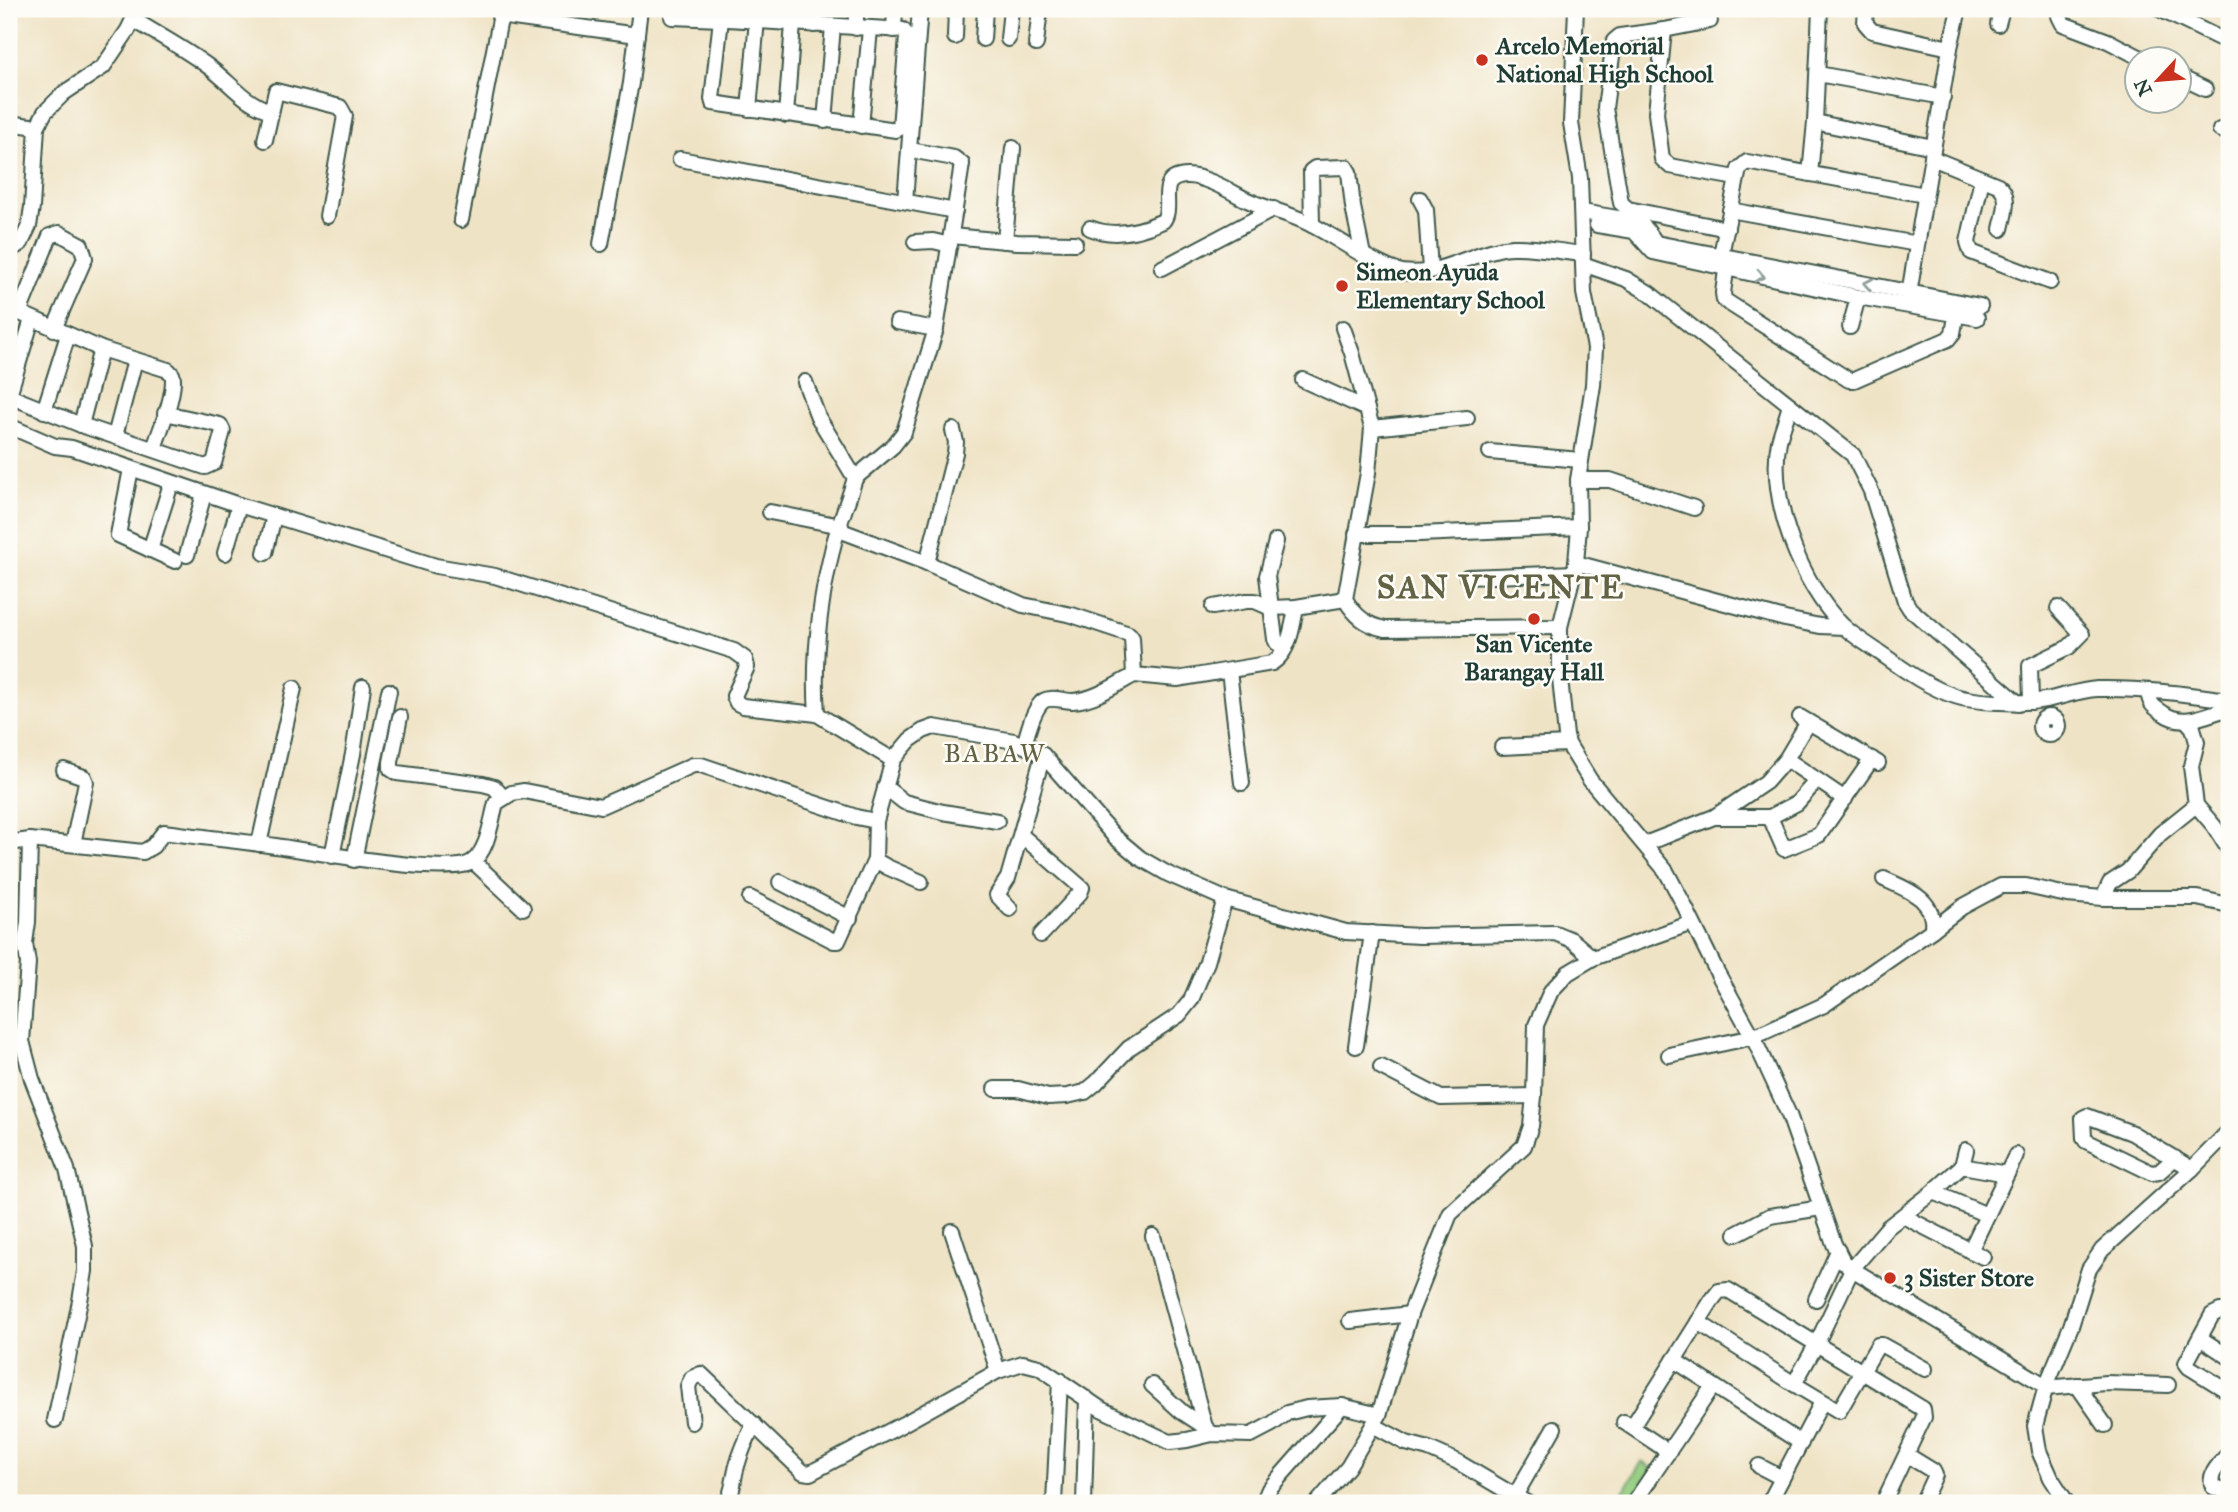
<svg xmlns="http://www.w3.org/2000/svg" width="2238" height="1512" viewBox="0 0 2238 1512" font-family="'IM FELL Great Primer',serif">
	<rect width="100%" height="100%" fill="#fdfcf7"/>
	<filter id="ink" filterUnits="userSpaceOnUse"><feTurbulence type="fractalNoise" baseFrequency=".0143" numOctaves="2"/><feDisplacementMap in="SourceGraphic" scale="14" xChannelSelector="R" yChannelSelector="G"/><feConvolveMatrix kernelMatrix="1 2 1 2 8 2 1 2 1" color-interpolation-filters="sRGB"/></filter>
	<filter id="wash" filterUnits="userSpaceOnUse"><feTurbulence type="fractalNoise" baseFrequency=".00686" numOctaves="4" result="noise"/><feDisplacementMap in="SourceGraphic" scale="28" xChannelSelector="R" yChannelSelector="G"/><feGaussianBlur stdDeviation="1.57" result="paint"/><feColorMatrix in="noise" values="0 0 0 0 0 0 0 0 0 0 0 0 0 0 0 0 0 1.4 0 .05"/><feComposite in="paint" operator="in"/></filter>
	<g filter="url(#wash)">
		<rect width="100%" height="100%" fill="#efe3c5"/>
		<polygon fill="#90ca7d" stroke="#588458" stroke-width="2" points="1642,1462 1657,1472 1634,1503 1621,1494"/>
	</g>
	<g filter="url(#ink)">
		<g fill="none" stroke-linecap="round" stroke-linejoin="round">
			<g stroke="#3e564a" stroke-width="18">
				<g id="minor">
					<polyline points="1576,9 1571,123 1580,178 1584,293 1595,348 1593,385 1578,480 1579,527 1576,563 1560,627 1560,678 1566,736 1568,744 1590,780 1666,871 1683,903 1717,972 1753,1037 1789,1115 1834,1244 1843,1261 1852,1269 2046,1386"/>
					<polyline points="1866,9 1865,23 1872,31 1950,48"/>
					<polyline points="2060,9 2059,16 2063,24 2108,41 2145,60"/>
					<polyline points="2159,9 2219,38"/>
					<polyline points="499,16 637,35"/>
					<polyline points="672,17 721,19 728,19 903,30 907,36 900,128 896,130 713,103 712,99 721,19 721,9"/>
					<path d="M134 20C159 35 185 49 209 67 231 83 243 102 270 111"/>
					<polyline points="1710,21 1664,30 1656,113 1662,159 1670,166 1736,178"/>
					<polyline points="1998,24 2002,9"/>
					<polyline points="814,25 816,9"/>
					<polyline points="856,28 856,9"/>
					<polyline points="894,30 895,9"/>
					<polyline points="1664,30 1620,36 1614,41 1605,108 1621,203 1628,209 1727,229"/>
					<polyline points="955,37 956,9"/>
					<polyline points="983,39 985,9"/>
					<polyline points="1008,39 1011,9"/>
					<polyline points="1036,44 1040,9"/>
					<polyline points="1818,74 1943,97"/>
					<polyline points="2178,76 2205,89"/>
					<polyline points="749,109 758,9"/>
					<polyline points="786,115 793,24"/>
					<polyline points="825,121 833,26"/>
					<polyline points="1815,122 1933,147"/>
					<polyline points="9,123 37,127"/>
					<polyline points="861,126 870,29"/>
					<polyline points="2220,130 2229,132"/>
					<polyline points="265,140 276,91 340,107 345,116 327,216"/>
					<path d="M1932 158 1998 185C2012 196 2004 214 2001 229"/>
					<polyline points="680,159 955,211"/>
					<polyline points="1810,174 1815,122 1820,9"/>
					<polyline points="1982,179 1968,242 1971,252 2050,282"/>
					<polyline points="1420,199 1426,210 1430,270"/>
					<polyline points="905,201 920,9"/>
					<polyline points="1730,210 1917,244"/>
					<polyline points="1582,212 1641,222 1656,243 1980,306"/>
					<polyline points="461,220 502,9"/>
					<polyline points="1312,225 1311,171 1315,168 1346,167 1349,172 1353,207 1363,255"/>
					<polyline points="1597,225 1634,231 1653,252 1858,297 1977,318"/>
					<path d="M1090 228C1114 238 1141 231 1163 221 1175 206 1154 178 1186 176 1203 175 1230 191 1245 199 1266 209 1289 213 1310 224 1338 238 1364 259 1394 270 1433 283 1476 248 1513 247 1536 246 1560 252 1583 254"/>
					<polyline points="951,236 1017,242 1075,243"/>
					<polyline points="1005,241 1013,148"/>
					<polyline points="915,242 933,241 950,245"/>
					<polyline points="601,244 631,83 640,9"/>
					<polyline points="9,251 21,243 29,226 32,207 37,127 45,112 64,93 103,67 128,30 138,9"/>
					<polyline points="1727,263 1723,293 1724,300 1849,380 1854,380 1948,339 1953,333 1958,306"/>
					<polyline points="1583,264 1626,279 1649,293 1853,455 1871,491 1905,601 1910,609 2018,703"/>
					<polyline points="1719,264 1739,169 1747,162 1925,195"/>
					<polyline points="1162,268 1274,209"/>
					<polyline points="1908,300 1950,48 1959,9"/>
					<path d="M9 308 101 349 168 370C172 374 173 374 173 380 173 401 160 429 154 449"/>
					<polyline points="19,313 50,236 59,233 81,245 85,258 54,329"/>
					<polyline points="897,322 936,329"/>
					<polyline points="1850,327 1858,297"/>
					<path d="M1343 328 1352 353 1372 428 1368 473 1345 599C1355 616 1366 625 1385 629L1560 627"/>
					<polyline points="1303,380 1367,409"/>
					<path d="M805 382 818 417 855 478C848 503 837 527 832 551 819 605 813 659 817 714"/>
					<polyline points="9,395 32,319"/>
					<polyline points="9,396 81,425 205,467 214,463 223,431 220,425 165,413"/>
					<path d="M1790 405C1787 417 1782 429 1779 441 1767 499 1802 586 1843 626 1856 638 1872 647 1886 657 1907 672 1930 688 1955 696 1976 703 2024 704 2045 700 2062 697 2080 690 2097 689 2141 688 2186 694 2229 700"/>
					<polyline points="44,411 68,335"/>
					<polyline points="81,425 101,349"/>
					<polyline points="9,426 55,446 72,448 239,505 436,566 495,576 734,651 745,659 747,667 734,696 737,703 743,706 817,714 893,760"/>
					<polyline points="1372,428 1467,418"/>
					<polyline points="115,436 135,360"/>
					<polyline points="1490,452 1580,460"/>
					<polyline points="131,469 118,535 175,561"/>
					<polyline points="855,478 893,446 904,432 936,329 962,164 954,158 910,150"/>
					<polyline points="1578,480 1610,480 1694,508"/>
					<polyline points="770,512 841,526"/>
					<path d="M839 530 927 563 1023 605 1072 615 1129 634 1132 638 1134 675 1177 679 1272 663C1289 653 1293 626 1296 607"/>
					<polyline points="1356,534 1419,534 1579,527"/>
					<polyline points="1276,541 1267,576 1275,639 1277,643 1285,647"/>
					<polyline points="150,550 171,484"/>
					<polyline points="225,553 239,505"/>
					<polyline points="265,553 274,516"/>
					<polyline points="187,555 204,494"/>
					<polyline points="927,563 955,453 956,442 953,430"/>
					<polyline points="1576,563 1785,619 1820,626 1844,627"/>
					<polyline points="1467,577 1575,573"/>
					<polyline points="1213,607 1246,601 1255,601 1271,608 1296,607 1345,599"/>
					<polyline points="1229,671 1242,783"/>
					<path d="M2148 692C2150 705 2153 706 2163 713 2183 728 2208 714 2229 708"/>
					<polyline points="2031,702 2030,666 2069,647 2082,634 2058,608"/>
					<polyline points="400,717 391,762 391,769 397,773 483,784 494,787 503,797"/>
					<polyline points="1800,717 1878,763"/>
					<circle cx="2049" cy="726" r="9"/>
					<polyline points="2186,720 2193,728 2197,742 2191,766 2196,805 2214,826 2229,850"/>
					<path d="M1024 745C1028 732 1032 713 1041 703 1047 695 1064 701 1073 701 1094 700 1116 685 1134 675"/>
					<polyline points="1502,747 1568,744"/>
					<polyline points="1786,759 1845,799"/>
					<polyline points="64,770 84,777 86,782 73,844"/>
					<polyline points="885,787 904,802 943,812 997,821"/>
					<polyline points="1715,817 1770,817 1797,803 1817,780"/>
					<polyline points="1770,817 1784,849 1819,835 1872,759"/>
					<polyline points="1021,835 1082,888 1080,893 1041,935"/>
					<polyline points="30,840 28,922 25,943 28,963 22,1041 32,1079 67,1169 85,1246 85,1271 80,1301 55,1420"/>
					<path d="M9 843 30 840 143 852 153 846 164 832C201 837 239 841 276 846 308 851 450 877 472 862 488 851 491 821 496 803L512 793 524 791 601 806 693 765H701L856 817 876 821"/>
					<polyline points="259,844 294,688"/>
					<polyline points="1645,844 1714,817 1766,782 1786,759 1808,722"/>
					<polyline points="332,856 353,754 363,687"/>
					<polyline points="354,860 389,691"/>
					<polyline points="875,860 887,867 921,882"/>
					<polyline points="472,862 476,864 523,908"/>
					<path d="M1884 879C1908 890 1936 899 1932 930"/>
					<polyline points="780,882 850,918"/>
					<polyline points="750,898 834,941 838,941 875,860 876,821 893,760 910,740 923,731 934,727 1014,741 1043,755 1115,837 1140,858 1168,874 1225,899 1346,932 1420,936 1555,933 1572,940 1593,958"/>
					<polyline points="2103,898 2110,883 2128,871 2160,834 2196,805"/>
					<polyline points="1010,909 997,895 1008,878 1043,755"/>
					<polyline points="1356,1046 1372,933"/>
					<polyline points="1669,1055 1753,1037 1824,1005 1932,930 1962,907 2001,886 2026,886 2067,895 2103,898 2197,898 2229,905"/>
					<polyline points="1381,1067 1441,1098 1534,1096"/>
					<polyline points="995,1089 1018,1089 1048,1097 1067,1096 1085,1092 1096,1083 1129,1048 1179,1015 1191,1000 1207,962 1225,899"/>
					<polyline points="2175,1158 2159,1172 2152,1173 2086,1141 2084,1138 2083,1118 2087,1116 2132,1133 2192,1169"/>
					<polyline points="1962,1166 2007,1174"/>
					<polyline points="1933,1192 1987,1215"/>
					<polyline points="1903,1216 1983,1257"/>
					<polyline points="952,1231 998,1371"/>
					<polyline points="1736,1234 1770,1216 1821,1208"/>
					<polyline points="1153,1236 1205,1427 1212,1434"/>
					<polyline points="1970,1251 2016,1155"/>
					<polyline points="1816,1299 1838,1251"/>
					<polyline points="2229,1312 2220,1311 2212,1315 2186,1363 2189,1367 2226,1390 2229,1390"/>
					<polyline points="1350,1321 1410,1314"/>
					<polyline points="1698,1322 1794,1384 1839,1411 1878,1345 1882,1345 1925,1369"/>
					<polyline points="2200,1338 2229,1357"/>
					<polyline points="1674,1360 1801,1443"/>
					<polyline points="1794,1384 1816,1345 1852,1269 1888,1227 1933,1192 1962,1166 1966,1150"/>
					<polyline points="1152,1385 1182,1412 1205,1427"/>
					<polyline points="2077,1385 2105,1425"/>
					<polyline points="2045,1388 2106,1383 2168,1385"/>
					<polyline points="692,1422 688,1386 692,1378 701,1374 803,1472 810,1473 903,1424 998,1371 1023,1363 1039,1367 1101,1409 1170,1442 1187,1440 1212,1434 1251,1435 1272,1424 1287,1413 1307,1408 1342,1406 1379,1415"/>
					<polyline points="1624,1422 1669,1452"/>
					<polyline points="1373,1425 1406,1443 1429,1449 1456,1461 1527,1503"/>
					<polyline points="1632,1427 1712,1300 1719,1291 1728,1290 1923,1409 1924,1417 1883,1503"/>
					<path d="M2229 1453C2221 1463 2207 1474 2213 1487L2229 1493"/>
					<polyline points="1907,1455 1933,1471 1935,1475 1922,1503"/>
					<polyline points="1759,1466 1782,1478"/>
					<polyline points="1515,1496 1554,1428"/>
					<polyline points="1635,1501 1713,1386"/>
					<path d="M726 1503C734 1492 733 1478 737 1466 741 1451 747 1438 754 1424"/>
					<polyline points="1054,1503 1060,1380"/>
					<polyline points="1084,1503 1087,1399"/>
					<polyline points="1263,1503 1269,1489 1342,1406"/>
					<polyline points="1317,1503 1348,1467 1379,1415 1410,1314 1450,1214 1524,1146 1531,1126 1534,1096 1536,1025 1551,991 1568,973 1593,958 1692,923"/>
					<polyline points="1769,1503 1822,1402"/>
					<polyline points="2067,1503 2051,1478 2039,1451 2035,1426 2046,1386 2071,1326 2089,1269 2102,1250 2192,1169 2229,1131"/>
				</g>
			</g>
			<use href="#minor" stroke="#fff" stroke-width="14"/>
		</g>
		<defs><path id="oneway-chevron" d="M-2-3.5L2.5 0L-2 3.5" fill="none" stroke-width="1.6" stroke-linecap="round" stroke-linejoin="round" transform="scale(1.75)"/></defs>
		<g stroke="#8f9e9a">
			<use href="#oneway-chevron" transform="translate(1760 276) rotate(12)"/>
			<use href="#oneway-chevron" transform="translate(1868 284) rotate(-169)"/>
		</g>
	</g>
	<g fill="#c8321e" stroke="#fdfcf7" stroke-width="2.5">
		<circle cx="1482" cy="60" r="7"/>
		<circle cx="1342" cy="286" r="7"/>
		<circle cx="1534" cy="619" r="7"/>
		<circle cx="1890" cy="1278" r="7"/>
	</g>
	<g text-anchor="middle" stroke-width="5" stroke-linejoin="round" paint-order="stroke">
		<g font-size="24" font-weight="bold" fill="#1f3d34" stroke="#fdfcf7" text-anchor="start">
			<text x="1496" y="54">Arcelo Memorial<tspan x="1496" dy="28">National High School</tspan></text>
			<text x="1356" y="280">Simeon Ayuda<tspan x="1356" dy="28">Elementary School</tspan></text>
			<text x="1534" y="652" text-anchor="middle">San Vicente<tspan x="1534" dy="28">Barangay Hall</tspan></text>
			<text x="1904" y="1286">3 Sister Store</text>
		</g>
		<g font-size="26" letter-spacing="2" fill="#626244" stroke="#fdfcf7">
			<text x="995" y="762">BABAW</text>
		</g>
		<g font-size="32" font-weight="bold" letter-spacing="2" fill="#626244" stroke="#fdfcf7">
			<text x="1501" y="598">SAN VICENTE</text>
		</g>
	</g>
	<rect width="2238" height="1512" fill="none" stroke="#fdfcf7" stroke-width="35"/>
	<g transform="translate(2158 80) rotate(244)"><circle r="33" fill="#fdfcf7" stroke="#a4b0a9" stroke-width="2"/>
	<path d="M0-5L12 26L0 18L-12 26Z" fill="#c8321e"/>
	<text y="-10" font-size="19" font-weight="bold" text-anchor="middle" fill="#1f3d34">N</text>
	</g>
</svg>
